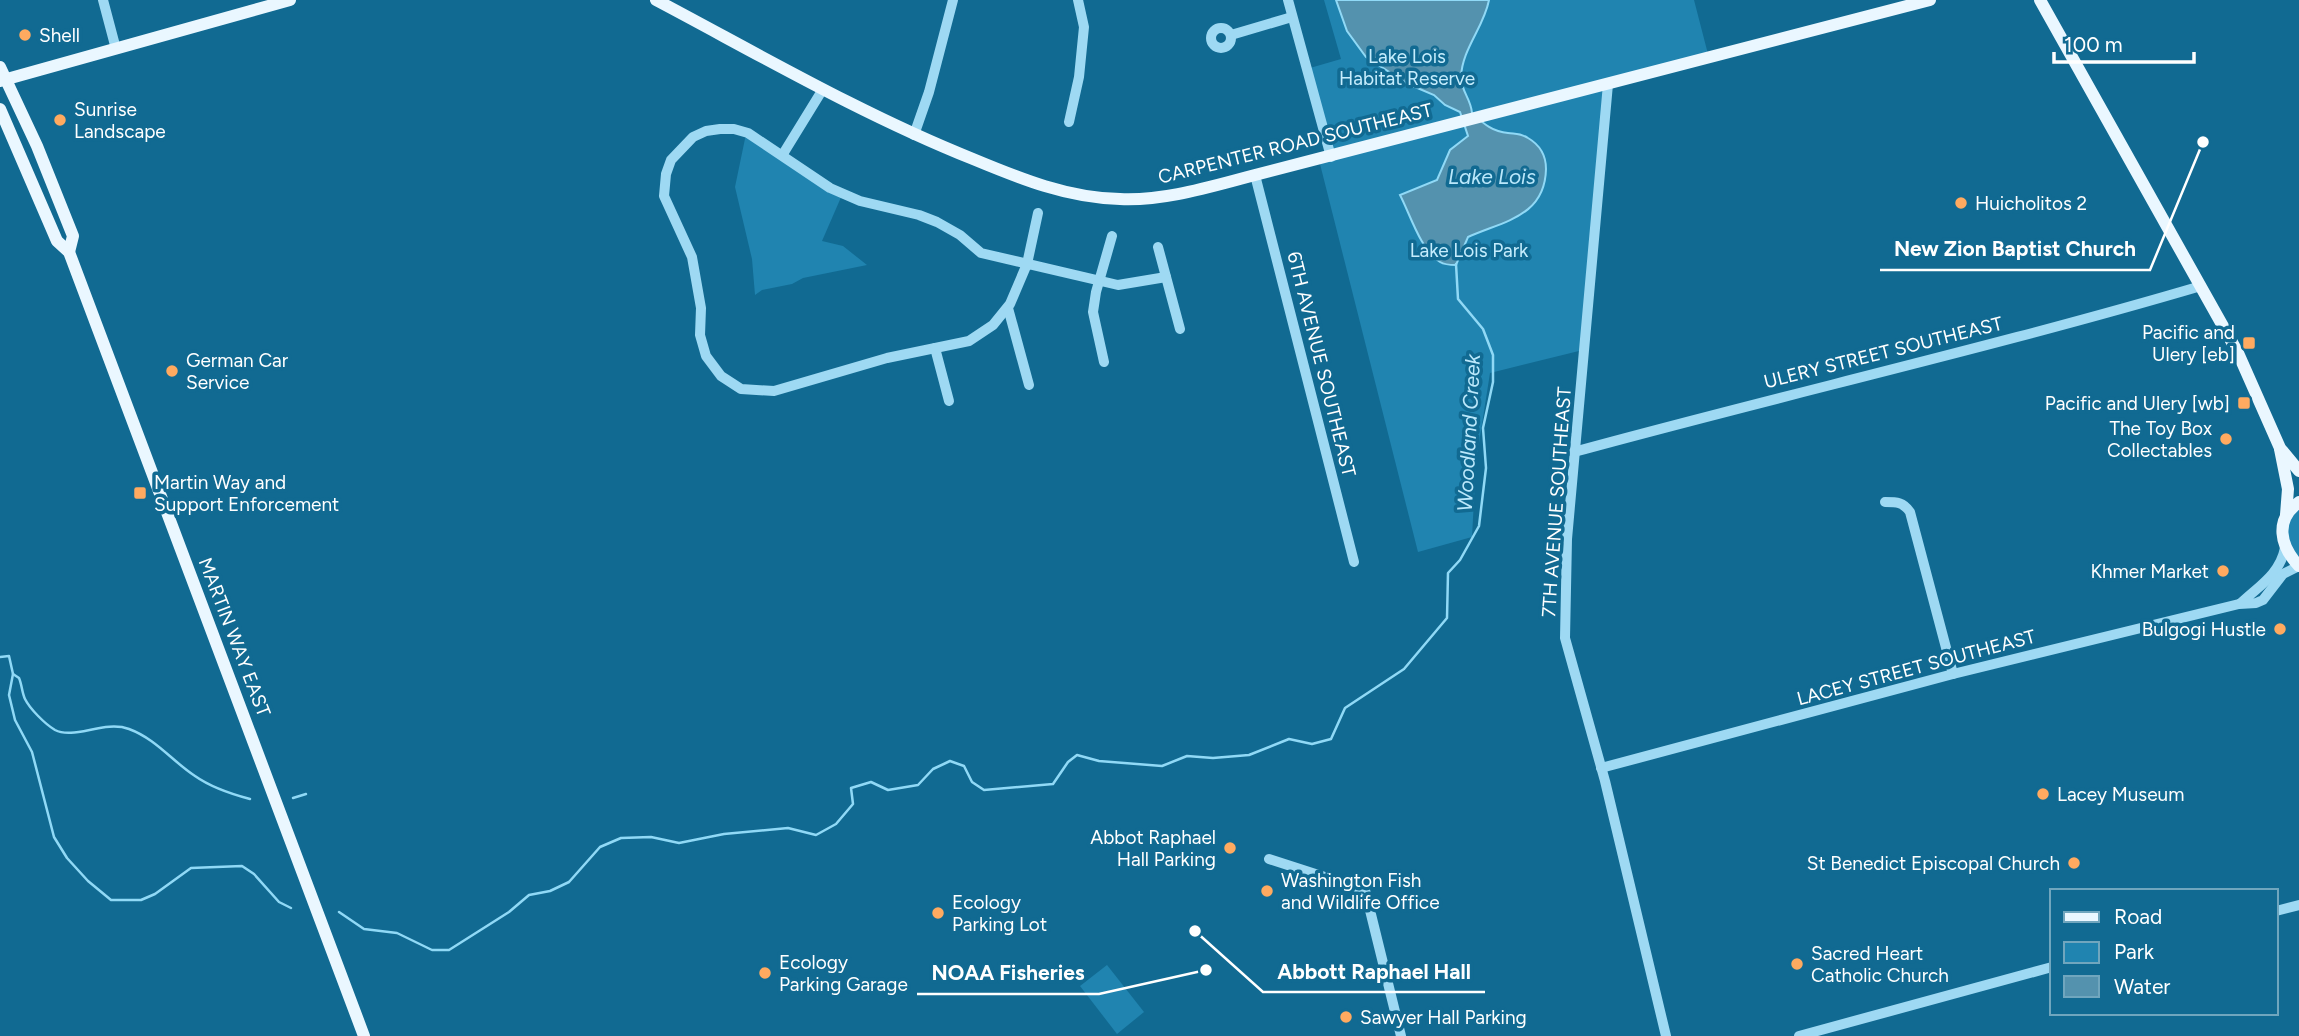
<svg xmlns="http://www.w3.org/2000/svg" width="2299" height="1036" viewBox="0 0 2299 1036" font-family="Figtree,sans-serif">
	<rect width="100%" height="100%" fill="#116a92"/>
	<g fill="#2084b0">
		<polygon points="1324,0 1694,0 1709,58 1608,83 1583,350 1490,373 1476,462 1472,537 1418,552 1319,160 1333,152 1310,68 1341,59"/>
		<polygon points="746,134 842,195 822,241 843,246 867,265 803,278 792,284 762,290 755,295 752,259 735,187"/>
		<polygon points="2299,507 2299,558 2286,540 2288,520"/>
		<polygon points="1107,965 1144,1012 1117,1034 1080,986"/>
	</g>
	<path fill="#5492ae" stroke="#90d9f6" stroke-width="2" d="M1336 0H1489C1484 27 1462 49 1461 77 1461 91 1471 99 1472 113 1483 123 1492 132 1508 133 1516 134 1521 133 1528 138 1540 145 1546 155 1546 169 1545 217 1503 221 1468 237L1456 265C1451 265 1445 265 1440 262 1421 251 1410 214 1400 195L1437 180 1450 150 1468 136 1460 112 1445 105 1434 95 1408 84 1366 57 1347 31Z"/>
	<g fill="none" stroke-linecap="round" stroke-linejoin="round">
		<g stroke="#90d9f6" stroke-width="2.5">
			<polyline points="0,657 9,656 13,674 9,695 15,720 32,752 54,837 67,858 88,881 111,900 141,900 155,894 191,868 242,866 254,874 279,902 291,908"/>
			<path d="M13 674 19 678C22 685 22 693 25 699 30 709 45 724 55 730 74 740 104 720 129 729 156 739 172 761 195 776 212 788 231 794 250 799"/>
			<polyline points="293,798 306,794"/>
			<polyline points="339,912 364,929 397,933 432,950 449,950 509,912 529,895 550,891 569,882 600,847 621,838 651,837 679,843 724,834 788,828 816,835 836,824 853,804 851,788 871,782 888,790 918,785 933,769 950,761 964,766 972,782 984,790 1053,784 1068,762 1077,755 1099,761 1162,766 1187,756 1213,758 1249,755 1289,739 1312,744 1331,739 1345,708 1404,669 1447,618 1448,573 1460,560 1479,526 1486,468 1483,428 1493,382 1493,355 1483,329 1458,299 1456,264"/>
		</g>
		<g stroke="#9ed9f3" stroke-width="10">
			<polyline points="103,0 116,49"/>
			<polyline points="1288,0 1331,157"/>
			<circle cx="1221" cy="38" r="10"/>
			<polyline points="1231,35 1292,17"/>
			<polyline points="1608,84 1567,539 1565,638 1605,781 1666,1036"/>
			<polyline points="1069,122 1079,77 1084,27 1078,0"/>
			<polyline points="914,135 929,92 953,0"/>
			<polyline points="783,154 823,89"/>
			<polyline points="1255,175 1354,562"/>
			<polyline points="1038,213 1027,264 1010,304 993,325 969,341 887,358 774,391 741,389 721,376 706,356 700,335 701,308 692,257 664,196 666,174 671,160 693,137 706,131 720,129 734,129 748,133 830,188 860,201 919,215 937,222 960,235 981,253 1118,285 1166,277"/>
			<polyline points="1158,247 1180,329"/>
			<polyline points="1008,308 1029,385"/>
			<polyline points="935,348 949,401"/>
			<polyline points="1104,362 1093,312 1096,292 1112,236"/>
			<path d="M1574 452C1782 395 1994 347 2201 286"/>
			<path d="M1885 502C1897 502 1903 502 1910 512L1953 674"/>
			<path d="M2241 603C2259 586 2280 574 2285 548"/>
			<polyline points="1601,768 1953,674 2239,604 2256,603 2263,600 2283,574 2299,566"/>
			<polyline points="1269,859 1365,890 1401,1036"/>
			<polyline points="2276,911 2299,905"/>
			<polyline points="1799,1036 2052,967"/>
		</g>
		<g stroke="#eaf7ff" stroke-width="12">
			<path d="M656 0C760 55 863 115 973 159 1021 179 1068 198 1120 199 1166 201 1212 186 1255 175L1930 0"/>
			<polyline points="2040,0 2238,353 2280,448 2299,471"/>
			<polyline points="0,67 37,146 73,236 69,252"/>
			<polyline points="0,81 290,0"/>
			<polyline points="0,109 57,241 69,252 364,1036"/>
			<polyline points="2280,449 2288,489 2286,515"/>
			<path d="M2299 502C2274 520 2280 546 2299 566"/>
		</g>
	</g>
	<g fill="#ffaa60" stroke="#116a92" stroke-width="2.5">
		<circle cx="25" cy="35" r="7"/>
		<circle cx="60" cy="120" r="7"/>
		<circle cx="1961" cy="203" r="7"/>
		<rect x="2242" y="336" width="14" height="14" rx="3.5"/>
		<circle cx="172" cy="371" r="7"/>
		<rect x="2237" y="396" width="14" height="14" rx="3.5"/>
		<circle cx="2226" cy="439" r="7"/>
		<rect x="133" y="486" width="14" height="14" rx="3.5"/>
		<circle cx="2223" cy="571" r="7"/>
		<circle cx="2280" cy="629" r="7"/>
		<circle cx="2043" cy="794" r="7"/>
		<circle cx="1230" cy="848" r="7"/>
		<circle cx="2074" cy="863" r="7"/>
		<circle cx="1267" cy="891" r="7"/>
		<circle cx="938" cy="913" r="7"/>
		<circle cx="1797" cy="964" r="7"/>
		<circle cx="765" cy="973" r="7"/>
		<circle cx="1346" cy="1017" r="7"/>
	</g>
	<g text-anchor="middle" stroke-width="7" stroke-linejoin="round" paint-order="stroke">
		<g font-size="19" fill="#fff" stroke="#116a92" text-anchor="start">
			<text x="39" y="42">Shell</text>
			<text x="74" y="116">Sunrise<tspan x="74" dy="22">Landscape</tspan></text>
			<text x="1975" y="210">Huicholitos 2</text>
			<text x="2235" y="339" text-anchor="end">Pacific and<tspan x="2235" dy="22">Ulery [eb]</tspan></text>
			<text x="186" y="367">German Car<tspan x="186" dy="22">Service</tspan></text>
			<text x="2230" y="410" text-anchor="end">Pacific and Ulery [wb]</text>
			<text x="2212" y="435" text-anchor="end">The Toy Box<tspan x="2212" dy="22">Collectables</tspan></text>
			<text x="154" y="489">Martin Way and<tspan x="154" dy="22">Support Enforcement</tspan></text>
			<text x="2209" y="578" text-anchor="end">Khmer Market</text>
			<text x="2266" y="636" text-anchor="end">Bulgogi Hustle</text>
			<text x="2057" y="801">Lacey Museum</text>
			<text x="1216" y="844" text-anchor="end">Abbot Raphael<tspan x="1216" dy="22">Hall Parking</tspan></text>
			<text x="2060" y="870" text-anchor="end">St Benedict Episcopal Church</text>
			<text x="1281" y="887">Washington Fish<tspan x="1281" dy="22">and Wildlife Office</tspan></text>
			<text x="952" y="909">Ecology<tspan x="952" dy="22">Parking Lot</tspan></text>
			<text x="1811" y="960">Sacred Heart<tspan x="1811" dy="22">Catholic Church</tspan></text>
			<text x="779" y="969">Ecology<tspan x="779" dy="22">Parking Garage</tspan></text>
			<text x="1360" y="1024">Sawyer Hall Parking</text>
		</g>
		<g font-size="19" fill="#c6edfd" stroke="#116a92">
			<text x="1407" y="63">Lake Lois<tspan x="1407" dy="22">Habitat Reserve</tspan></text>
			<text x="1469" y="257">Lake Lois Park</text>
		</g>
		<g font-size="19" fill="#fff" stroke="#116a92">
			<text transform="translate(1295 143) rotate(-14)" y="7">CARPENTER ROAD SOUTHEAST</text>
			<text transform="translate(1883 352) rotate(-14)" y="7">ULERY STREET SOUTHEAST</text>
			<text transform="translate(1322 364) rotate(76)" y="7">6TH AVENUE SOUTHEAST</text>
			<text transform="translate(1556 502) rotate(-86)" y="7">7TH AVENUE SOUTHEAST</text>
			<text transform="translate(235 637) rotate(69)" y="7">MARTIN WAY EAST</text>
			<text transform="translate(1916 667) rotate(-15)" y="7">LACEY STREET SOUTHEAST</text>
		</g>
		<g font-size="21" font-style="italic" fill="#bbe8fb" stroke="#116a92">
			<text x="1492" y="184">Lake Lois</text>
			<text transform="translate(1469 433) rotate(-87)" y="7">Woodland Creek</text>
		</g>
	</g>
	<path fill="none" stroke="#fff" stroke-width="2.5" d="M2203 142L2150 270H1880M1195 931L1263 992H1485M1206 970L1099 994H917"/>
	<g fill="#fff" stroke="#116a92" stroke-width="2.5">
		<circle cx="2203" cy="142" r="7"/>
		<circle cx="1195" cy="931" r="7"/>
		<circle cx="1206" cy="970" r="7"/>
	</g>
	<g font-size="21" text-anchor="middle" font-weight="bold" fill="#fff" stroke="#116a92" stroke-width="7" stroke-linejoin="round" paint-order="stroke">
		<text x="2015" y="256">New Zion Baptist Church</text>
		<text x="1374" y="979">Abbott Raphael Hall</text>
		<text x="1008" y="980">NOAA Fisheries</text>
	</g>
	<rect x="2050" y="889" width="228" height="126" fill="#116a92" stroke="#70a6be" stroke-width="2"/>
	<rect x="2064" y="912" width="35" height="10" fill="#eaf7ff" stroke="#70a6be" stroke-width="2"/>
	<text x="2114" y="924" font-size="21" fill="#ffffff">Road</text>
	<rect x="2064" y="942" width="35" height="21" fill="#2084b0" stroke="#70a6be" stroke-width="2"/>
	<text x="2114" y="959" font-size="21" fill="#ffffff">Park</text>
	<rect x="2064" y="976" width="35" height="21" fill="#5492ae" stroke="#70a6be" stroke-width="2"/>
	<text x="2114" y="994" font-size="21" fill="#ffffff">Water</text>
	<path d="M2054 52v10h140v-10" fill="none" stroke="#ffffff" stroke-width="3.5"/>
	<text x="2064" y="52" font-size="21" fill="#ffffff" stroke="#116a92" stroke-width="5" paint-order="stroke">100 m</text>
</svg>
